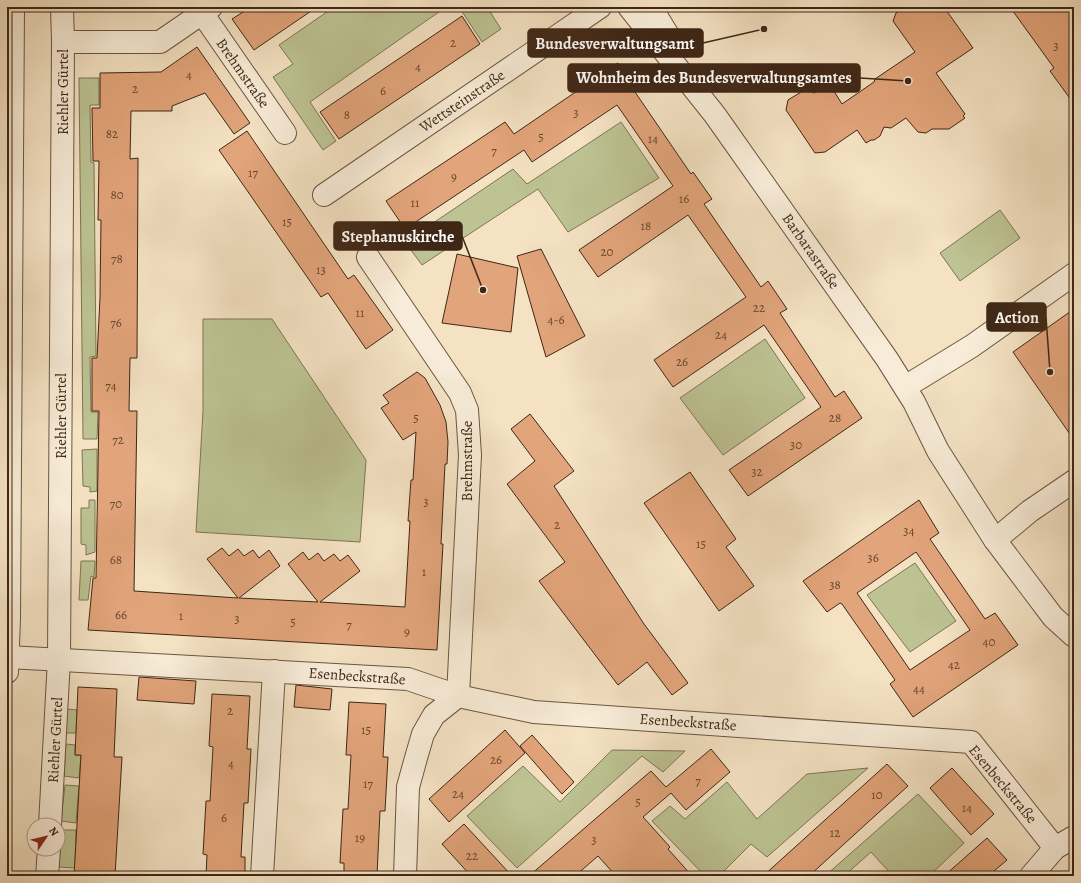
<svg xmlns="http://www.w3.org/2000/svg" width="1081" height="883" viewBox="0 0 1081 883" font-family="Alegreya,serif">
	<rect width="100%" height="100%" fill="#f4e2c3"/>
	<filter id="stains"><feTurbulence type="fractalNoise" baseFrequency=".005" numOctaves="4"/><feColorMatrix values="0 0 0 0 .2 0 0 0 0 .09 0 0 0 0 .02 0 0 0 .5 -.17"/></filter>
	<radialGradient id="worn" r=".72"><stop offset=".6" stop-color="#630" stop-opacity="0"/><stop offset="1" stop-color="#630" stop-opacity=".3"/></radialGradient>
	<g fill="#bdc393" stroke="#7e7554">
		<polygon points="334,7 446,7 310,102 336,141 323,150 273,77 293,64 279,45"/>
		<polygon points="459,7 487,7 501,29 482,42"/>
		<polygon points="79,78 99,78 99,105 90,105 91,162 94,163 96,356 90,357 91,412 98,412 97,439 83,439"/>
		<polygon points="621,122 659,178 568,232 538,189 422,265 405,242 513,169 527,184"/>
		<polygon points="1000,210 1020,238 960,281 940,253"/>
		<polygon points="203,319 272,319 366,460 360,542 196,532 203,411"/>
		<polygon points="765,339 805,398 723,455 680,398"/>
		<polygon points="97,449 97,491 90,492 90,487 83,486 82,450"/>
		<polygon points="89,500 95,500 95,552 86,555 86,545 81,544 81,508 89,508"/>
		<polygon points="81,561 95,561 94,577 91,576 88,600 79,600"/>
		<polygon points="915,563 956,621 910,652 867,595"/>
		<polygon points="67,709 77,710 76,733 66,733"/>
		<polygon points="66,744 75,745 75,755 81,755 79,778 64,776"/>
		<polygon points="612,750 685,751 663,772 642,756 517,868 467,816 523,766 560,802"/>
		<polygon points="868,768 767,857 751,844 719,876 705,876 652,821 670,806 685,819 727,782 757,819 807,774"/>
		<polygon points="65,785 79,786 76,823 61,821"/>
		<polygon points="918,794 964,843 929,876 893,876 871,852 844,876 825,876"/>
		<polygon points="61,830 76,830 75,868 59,867"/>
	</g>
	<g fill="#e2a47a" stroke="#3f2716" fill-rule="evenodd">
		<polygon points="251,7 317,7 254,50 232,19"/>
		<polygon points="904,7 944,7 973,48 936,73 965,114 963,116 965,118 949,129 932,129 926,133 918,132 906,118 891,128 884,127 880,136 874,140 871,140 866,143 857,130 825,152 815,153 786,110 788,100 806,89 814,93 825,86 832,88 842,104 874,82 875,79 915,52 893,21 896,13"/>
		<polygon points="1010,7 1067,7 1074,16 1074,104 1050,71 1054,68"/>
		<polygon points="462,16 480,44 339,139 320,112"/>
		<polygon points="197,47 250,123 234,134 205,93 172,106 172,111 131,111 130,159 138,158 137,358 130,358 129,411 137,411 134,591 238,598 207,559 222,548 229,556 238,549 244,556 253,550 259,558 269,550 280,566 239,598 318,602 288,564 303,552 309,560 318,553 324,561 334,554 340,561 348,555 360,571 320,602 405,607 410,521 408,521 411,480 413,480 416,432 403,440 381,408 389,403 383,395 417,372 425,378 440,405 446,422 448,442 447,464 445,464 441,544 443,544 437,650 88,630 93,578 96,578 99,411 92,411 92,358 97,358 100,298 101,220 98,220 99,161 93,161 92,108 100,108 100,73 161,72"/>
		<polygon points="618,63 636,91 635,92 691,174 693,172 712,199 704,204 761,287 768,281 787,309 780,313 835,397 844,391 862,418 748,496 729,470 821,407 764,325 673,387 654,360 746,297 688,215 598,277 579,250 673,186 617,105 532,162 524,150 405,229 386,201 505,122 514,134"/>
		<polygon points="247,131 348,279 354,275 393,330 366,349 328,293 321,297 219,150"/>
		<polygon points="541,249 585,336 546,357 517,256"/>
		<polygon points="457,254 518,268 511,332 442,323"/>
		<polygon points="1074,309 1074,440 1013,352"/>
		<polygon points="530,414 574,471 554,486 644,624 688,683 672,695 647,662 618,685 539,581 565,562 507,484 535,461 511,429"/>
		<polygon points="690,472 736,539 726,547 754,586 719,611 644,503"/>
		<path d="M919 500 939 533 930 539 985 619 995 613 1018 645 913 717 890 684 895 680 842 604 840 603 827 612 803 581ZM916 552 970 630 910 670 857 593Z"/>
		<polygon points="139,677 196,681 194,704 137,700"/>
		<polygon points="296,685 332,689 330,710 294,707"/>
		<polygon points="78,687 117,689 114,757 122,757 115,876 74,876 81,755 75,755"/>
		<polygon points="212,694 250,696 247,749 251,749 248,803 244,803 241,857 245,857 245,876 206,876 207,855 203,854 206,801 210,801 213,747 209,746"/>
		<polygon points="349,702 386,704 383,757 388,757 385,811 380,811 377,876 344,876 344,863 340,863 343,809 348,809 351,755 346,755"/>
		<polygon points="505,730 525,753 449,822 429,799"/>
		<polygon points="532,735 574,782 562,794 520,746"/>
		<polygon points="711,749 730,772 686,810 671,793 643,817 670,847 668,849 692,876 616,876 598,856 575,876 529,876 651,771 666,787"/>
		<polygon points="887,764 908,786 866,824 809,876 763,876"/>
		<polygon points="952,768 994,814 971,835 930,788"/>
		<polygon points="464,824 512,876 471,876 442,844"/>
		<polygon points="987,838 1007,860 988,876 944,876"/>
	</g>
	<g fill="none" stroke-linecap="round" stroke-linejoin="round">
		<g stroke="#6c5641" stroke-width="24">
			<g id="minor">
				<polyline points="629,7 715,115 887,359 914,402 938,451 995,540 1053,617 1074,636"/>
				<polyline points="651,7 675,47"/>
				<polyline points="202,13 285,133"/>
				<polyline points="63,42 160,42 211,7"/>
				<polyline points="324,195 600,7"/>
				<polyline points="368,257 460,393 467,410 470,455 458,696 434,715 423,734 416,758 408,787 405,876"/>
				<polyline points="905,387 972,346 1074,274"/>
				<polyline points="995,540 1030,511 1074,481"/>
				<polyline points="8,657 408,679 458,696 534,712 971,742 1055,848"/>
				<polyline points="50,825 59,659 63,42 62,7"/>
				<polyline points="47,876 49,849"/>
				<polyline points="262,876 274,671"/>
				<polyline points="1031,876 1055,848 1074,837"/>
			</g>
		</g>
		<g stroke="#6c5641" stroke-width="24">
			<polyline id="tertiary" points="7,672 9,618 13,7"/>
		</g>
		<use href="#minor" stroke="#f8ecd8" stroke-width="22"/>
		<use href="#tertiary" stroke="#f8ecd8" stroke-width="22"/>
	</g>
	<g text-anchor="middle" stroke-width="4" stroke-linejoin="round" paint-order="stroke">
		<g font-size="13" fill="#68462f">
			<text x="453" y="47">2</text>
			<text x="1056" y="50">3</text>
			<text x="418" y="71">4</text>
			<text x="189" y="79">4</text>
			<text x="135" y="93">2</text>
			<text x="383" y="95">6</text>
			<text x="576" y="117">3</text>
			<text x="347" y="119">8</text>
			<text x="112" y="138">82</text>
			<text x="541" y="141">5</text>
			<text x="653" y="143">14</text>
			<text x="494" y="155">7</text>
			<text x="253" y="177">17</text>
			<text x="454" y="181">9</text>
			<text x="117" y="199">80</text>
			<text x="684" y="203">16</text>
			<text x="415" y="207">11</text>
			<text x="287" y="226">15</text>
			<text x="646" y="230">18</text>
			<text x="607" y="256">20</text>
			<text x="117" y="263">78</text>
			<text x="321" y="274">13</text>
			<text x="759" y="312">22</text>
			<text x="360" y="317">11</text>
			<text x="556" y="324">4-6</text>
			<text x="116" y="327">76</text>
			<text x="721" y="339">24</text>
			<text x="682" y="366">26</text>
			<text x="111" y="390">74</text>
			<text x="416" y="422">5</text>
			<text x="835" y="422">28</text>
			<text x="118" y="444">72</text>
			<text x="796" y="449">30</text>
			<text x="757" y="476">32</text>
			<text x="426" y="506">3</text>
			<text x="116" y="508">70</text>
			<text x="557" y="529">2</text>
			<text x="909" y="535">34</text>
			<text x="701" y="548">15</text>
			<text x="873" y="562">36</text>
			<text x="116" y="564">68</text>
			<text x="424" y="576">1</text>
			<text x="835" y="589">38</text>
			<text x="121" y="619">66</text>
			<text x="181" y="620">1</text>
			<text x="237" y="623">3</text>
			<text x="293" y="626">5</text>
			<text x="349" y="629">7</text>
			<text x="407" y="636">9</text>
			<text x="989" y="646">40</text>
			<text x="954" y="669">42</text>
			<text x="919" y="693">44</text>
			<text x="230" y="715">2</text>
			<text x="366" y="734">15</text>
			<text x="496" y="764">26</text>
			<text x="231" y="768">4</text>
			<text x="698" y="785">7</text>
			<text x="368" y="788">17</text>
			<text x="458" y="798">24</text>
			<text x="877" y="799">10</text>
			<text x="638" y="806">5</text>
			<text x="967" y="812">14</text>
			<text x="224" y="822">6</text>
			<text x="835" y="837">12</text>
			<text x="360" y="842">19</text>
			<text x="594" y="844">3</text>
			<text x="472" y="860">22</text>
		</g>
		<g font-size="15" fill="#3f2716" stroke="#f8ecd8">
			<text transform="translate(243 73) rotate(55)" y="5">Brehmstraße</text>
			<text transform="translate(63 92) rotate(-90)" y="5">Riehler Gürtel</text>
			<text transform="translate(462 101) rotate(-34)" y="5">Wettsteinstraße</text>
			<text transform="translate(811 251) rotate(55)" y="5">Barbarastraße</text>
			<text transform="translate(61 416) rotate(-90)" y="5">Riehler Gürtel</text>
			<text transform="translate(467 461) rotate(-90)" y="5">Brehmstraße</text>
			<text transform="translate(357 676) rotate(4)" y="5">Esenbeckstraße</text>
			<text transform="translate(688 722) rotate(4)" y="5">Esenbeckstraße</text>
			<text transform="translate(55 740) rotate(-87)" y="5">Riehler Gürtel</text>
			<text transform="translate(1003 784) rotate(50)" y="5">Esenbeckstraße</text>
		</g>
	</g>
	<path fill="none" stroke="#3f2716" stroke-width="1.5" d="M764 29L703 43M908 81L860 78M483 290L462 236M1050 372L1046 317"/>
	<g fill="#3f2716" stroke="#f8ecd8" stroke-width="1.5">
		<circle cx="764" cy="29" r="4"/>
		<circle cx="908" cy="81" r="4"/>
		<circle cx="483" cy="290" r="4"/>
		<circle cx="1050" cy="372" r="4"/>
	</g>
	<g fill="#3f2716" stroke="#3f2716" stroke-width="1.5">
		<rect x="528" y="29" width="175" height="28" rx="4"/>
		<rect x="568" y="64" width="292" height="28" rx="4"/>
		<rect x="334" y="222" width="128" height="28" rx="4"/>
		<rect x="987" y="303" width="59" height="28" rx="4"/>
	</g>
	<g font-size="16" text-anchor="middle" font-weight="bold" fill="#fff">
		<text x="615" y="49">Bundesverwaltungsamt</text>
		<text x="714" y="83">Wohnheim des Bundesverwaltungsamtes</text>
		<text x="398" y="242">Stephanuskirche</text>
		<text x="1017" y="323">Action</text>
	</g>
	<rect width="1081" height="883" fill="none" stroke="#f4e2c3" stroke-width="24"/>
	<rect x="8" y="8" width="1065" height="867" fill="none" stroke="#3f2716" stroke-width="2"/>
	<rect x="12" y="12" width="1057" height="859" fill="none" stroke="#3f2716"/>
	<g transform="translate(46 837) rotate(55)"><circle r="19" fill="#f8ecd8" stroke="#ae9d8a"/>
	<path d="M0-3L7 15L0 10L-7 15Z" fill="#8f2418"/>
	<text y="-6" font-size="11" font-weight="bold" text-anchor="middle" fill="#3f2716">N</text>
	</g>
	<rect width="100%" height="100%" filter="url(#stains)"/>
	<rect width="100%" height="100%" fill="url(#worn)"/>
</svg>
